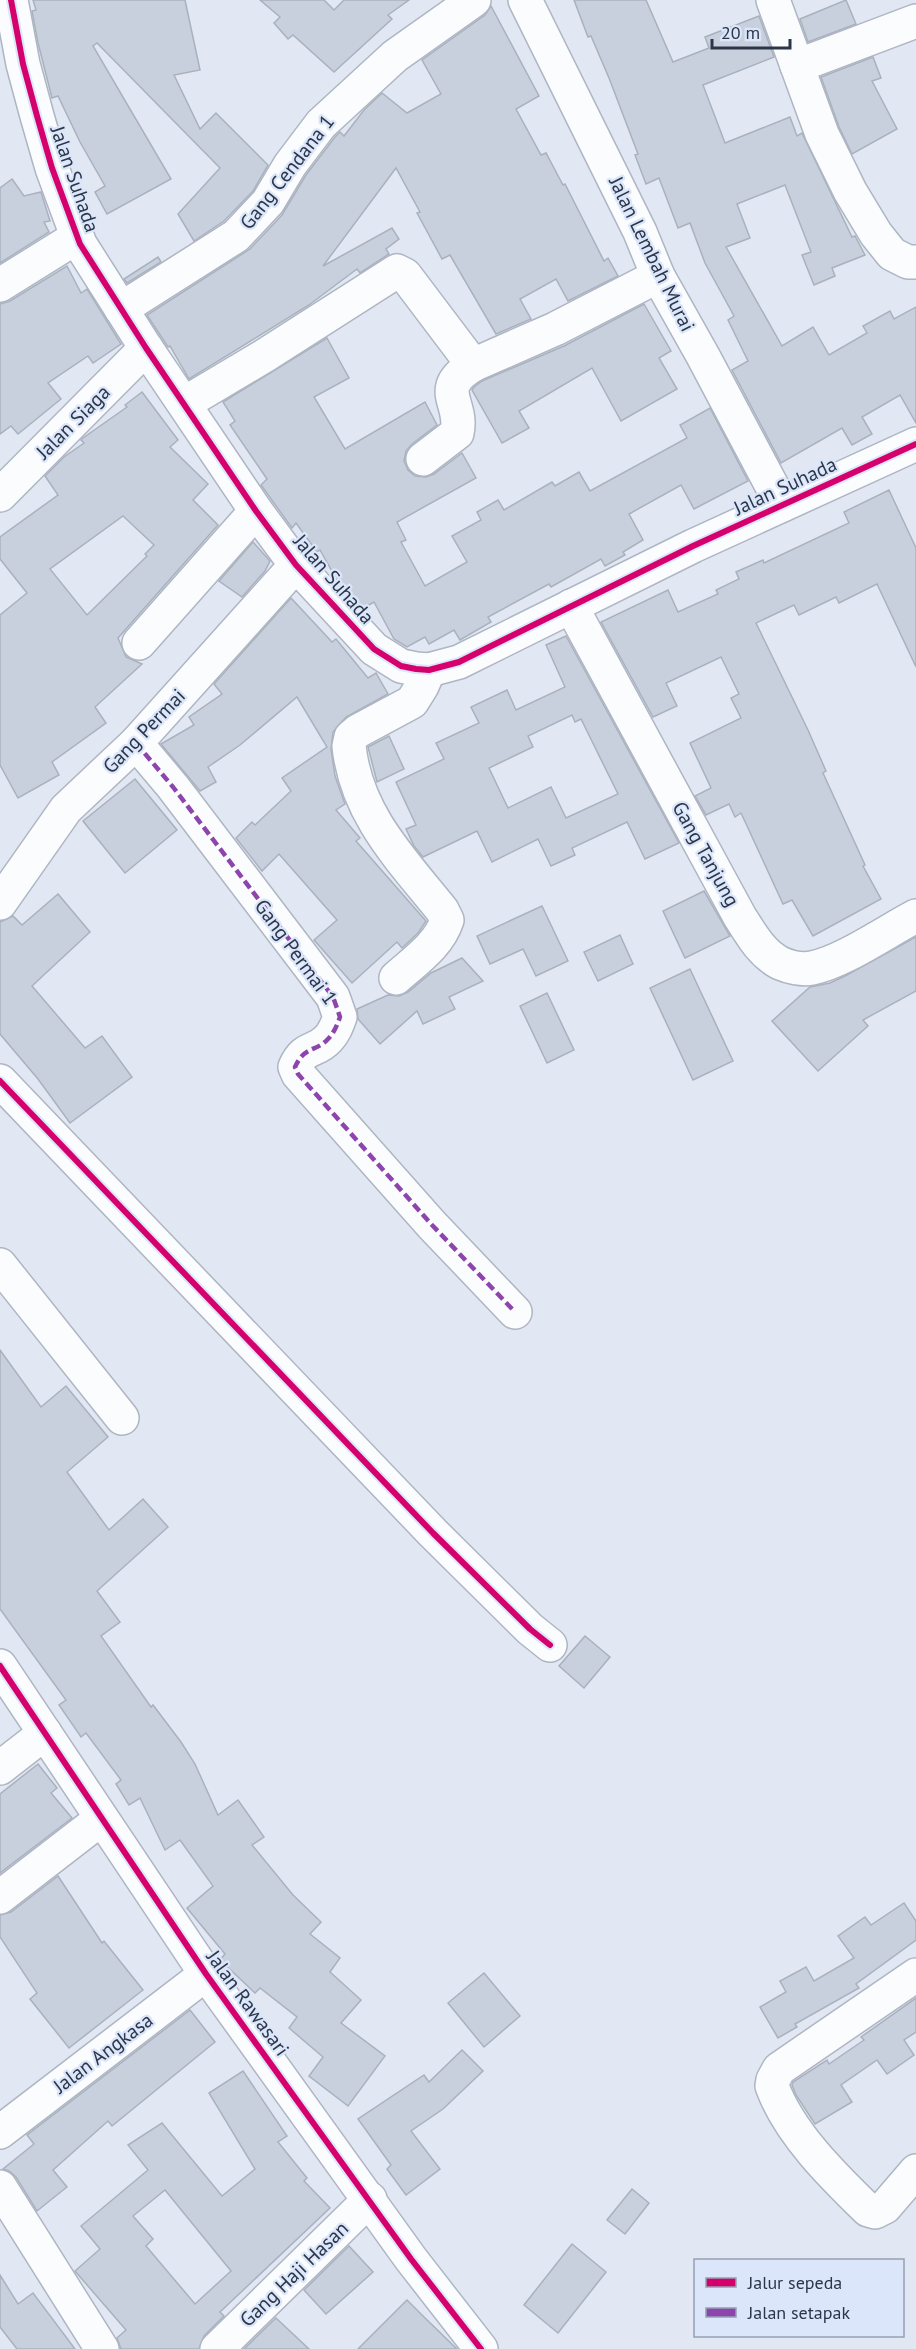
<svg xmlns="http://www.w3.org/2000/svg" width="916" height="2349" viewBox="0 0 916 2349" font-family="'PT Sans',sans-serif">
	<rect width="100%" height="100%" fill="#e2e8f3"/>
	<g fill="#c8d0de" stroke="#aab1be" stroke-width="1.5" fill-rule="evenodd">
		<polygon points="33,0 185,0 200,70 174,75 200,129 216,113 268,165 253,191 224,221 194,241 178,214 220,168 97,43 93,46 171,179 107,214 95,192 105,186 80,142 58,96 52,98 38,43 32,11 36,10"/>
		<polygon points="260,0 324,0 334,10 344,0 409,0 388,15 392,19 334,72 293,35 288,39 274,23 280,17"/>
		<polygon points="574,0 646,0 673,62 709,48 705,37 759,16 774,57 703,85 725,143 790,117 797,136 802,133 852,237 855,236 865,255 832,268 835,276 814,285 802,255 811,252 785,185 737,204 750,238 726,247 782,346 813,327 829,355 867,333 863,326 890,311 894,319 916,307 916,423 900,395 862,417 872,434 852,445 842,428 781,463 732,370 748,361 728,320 734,316 705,263 690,223 678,228 659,178 646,184 635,155 638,154 609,78 591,36 588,37"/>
		<polygon points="846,0 856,24 808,42 800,19"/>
		<polygon points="491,6 539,96 516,109 541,155 546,153 563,185 565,184 604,261 608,258 618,276 568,301 556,279 520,299 531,319 496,334 450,255 442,259 417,213 420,212 396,168 323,266 392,228 399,239 386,249 389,254 360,273 357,269 309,305 189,379 170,346 168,347 147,315 250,249 282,215 306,175 335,137 340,132 344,136 364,110 382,93 407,113 441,94 422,60 485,15"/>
		<polygon points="873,57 881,78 872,81 897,129 852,154 839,127 821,77"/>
		<polygon points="12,179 24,196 41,192 50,221 44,222 49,232 0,263 0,188"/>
		<polygon points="158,257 161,262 127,283 124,279"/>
		<polygon points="67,266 81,293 87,289 121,344 93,363 88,356 48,383 61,399 18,434 11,426 0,434 0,304 10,301"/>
		<polygon points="644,304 671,351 659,358 677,389 621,421 592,368 519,411 529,428 502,443 472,390 474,387 482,381 564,346"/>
		<polygon points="327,338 349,378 314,397 345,449 425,402 437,425 412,444 406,451 404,461 408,470 415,476 426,477 434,474 462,453 476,478 397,522 406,540 401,542 425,586 467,562 452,536 481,520 477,512 498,500 504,510 552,482 555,486 579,472 590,491 687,438 680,425 710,408 748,481 694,509 681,485 629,514 643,540 623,552 625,555 605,566 601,559 551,587 549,584 488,617 491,622 460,640 454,630 429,644 425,637 407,647 394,639 374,602 362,609 338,582 320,550 317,552 296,523 292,528 261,485 267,479 230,425 235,421 223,402"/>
		<path d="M142 392 178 440 170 447 208 484 193 500 218 525 118 638 126 657 142 664 95 707 106 723 52 762 59 775 18 798 0 765V615L27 593 0 559V537L58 495 45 476 64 457 84 443 81 440 83 438 127 407 125 405ZM123 516 154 545 145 554 147 556 87 615 50 569Z"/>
		<polygon points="889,490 916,548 916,667 877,584 839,603 836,597 799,615 794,605 756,623 808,730 826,771 823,773 865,865 863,866 881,899 813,936 792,900 783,904 741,813 735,817 729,804 706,815 695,796 711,788 690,743 741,718 731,698 739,694 721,657 666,683 677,706 653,717 601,622 668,590 678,612 718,594 716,590 739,579 736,572 763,560 764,563 849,523 844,512"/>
		<polygon points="253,542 270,561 265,571 242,597 219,581"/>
		<polygon points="291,598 332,642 336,639 368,678 376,673 388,694 346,717 333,732 331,749 335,776 345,804 336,810 360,838 356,841 426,921 418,933 402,948 397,942 352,983 314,940 337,920 279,854 262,871 236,838 252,822 255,825 291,791 282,778 327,747 297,697 240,745 208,767 216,782 200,791 161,744 194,725 189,717 222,694 214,684"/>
		<path d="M566 636 679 843 645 859 627 822 572 848 575 855 551 866 538 839 492 862 477 831 423 857 414 846 406 829 416 825 396 782 444 759 436 743 479 723 471 707 507 690 516 710 565 687 546 645ZM572 715 575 722 581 719 618 794 566 818 551 787 508 808 489 768 533 747 528 736Z"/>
		<polygon points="389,736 404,769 377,782 368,747"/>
		<polygon points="135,779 177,830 125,873 83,821"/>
		<polygon points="704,891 730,936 685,958 663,911"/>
		<polygon points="58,894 90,932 32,986 85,1048 102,1036 132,1077 70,1123 38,1079 0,1034 0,922 13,916 22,925"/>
		<polygon points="542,906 568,961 536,976 523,949 490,964 477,936"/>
		<polygon points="620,935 633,964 598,981 584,952"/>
		<polygon points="916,937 916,991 863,1020 868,1026 818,1071 772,1021 810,987 830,983 845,976"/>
		<polygon points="462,958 483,981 449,997 455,1009 423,1024 417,1011 380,1044 358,1019 357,1009 388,995 399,996 408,992 431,973"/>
		<polygon points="690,969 733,1061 693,1080 650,988"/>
		<polygon points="547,993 574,1050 547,1063 520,1006"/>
		<polygon points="0,1350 41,1407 66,1386 108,1437 67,1472 109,1530 143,1499 168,1527 97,1591 120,1622 101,1636 151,1707 153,1705 181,1742 195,1764 218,1815 238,1800 264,1837 252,1845 293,1895 321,1922 310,1934 340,1958 330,1972 361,2000 341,2023 385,2056 348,2106 309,2076 323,2057 289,2028 297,2017 260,1988 255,1993 220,1960 225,1954 187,1908 213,1886 180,1840 165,1850 140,1798 129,1805 116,1784 121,1780 86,1733 81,1737 59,1705 66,1700 0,1609"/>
		<polygon points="585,1636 610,1657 584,1688 559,1666"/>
		<polygon points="38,1764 57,1788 51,1793 72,1818 0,1873 0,1794"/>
		<polygon points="58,1876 102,1943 104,1941 143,1990 69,2048 30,1999 37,1993 0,1937 0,1915 11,1912"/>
		<polygon points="904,1903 916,1921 916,1940 856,1984 859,1988 795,2024 797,2027 778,2038 760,2007 786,1992 780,1981 806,1967 814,1981 854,1958 838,1936 865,1917 871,1925"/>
		<polygon points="484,1973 520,2016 484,2047 448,2003"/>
		<polygon points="916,1998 916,2032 904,2040 914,2055 887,2074 877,2060 841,2085 852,2102 815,2124 796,2095 792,2085 793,2082 827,2060 829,2064 864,2040 861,2037"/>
		<polygon points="190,2010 215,2042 112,2126 108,2121 53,2170 67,2187 37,2211 16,2177 9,2171 3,2169 34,2144 27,2135"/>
		<polygon points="462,2050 483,2071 443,2109 411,2131 440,2169 406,2195 387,2169 391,2165 358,2119 424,2075 429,2082"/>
		<path d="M243 2071 287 2136 278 2142 307 2178 304 2181 330 2208 220 2312 224 2316 204 2336 199 2349H121L117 2338 126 2330 75 2271 100 2249 81 2226 148 2170 128 2145 162 2123 222 2196 255 2169 209 2093ZM165 2190 231 2271 195 2304 146 2246 153 2239 133 2216Z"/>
		<polygon points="632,2189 649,2203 625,2234 607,2220"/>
		<polygon points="572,2244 606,2272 558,2333 524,2305"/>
		<polygon points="349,2246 373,2272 326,2314 304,2290"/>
		<polygon points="0,2275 18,2304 33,2293 75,2349 17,2349 0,2327"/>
		<polygon points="407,2300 425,2318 457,2349 358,2349"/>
		<polygon points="276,2318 309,2349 244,2349"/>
	</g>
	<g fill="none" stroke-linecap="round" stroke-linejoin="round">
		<g stroke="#aeb5c3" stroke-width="36">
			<g id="minor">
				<polyline points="11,0 23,64 37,116 52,168 80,244 146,348 256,511 296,565 374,649 401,666 416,669 429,670 459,662 693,546 916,444"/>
				<polyline points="525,0 640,232 658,276 703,356 782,505"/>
				<polyline points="773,0 822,134 850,191 876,234 892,254 908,262 916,262"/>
				<polyline points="797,66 916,21"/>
				<polyline points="0,285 77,237"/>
				<polyline points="121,309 236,236 268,202 290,165 321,124 395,56 474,0"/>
				<polyline points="473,365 555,329 658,276"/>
				<path d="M185 403 264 356 397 271 405 275 473 365C433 390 464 402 457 433L423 459"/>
				<polyline points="0,495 146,348"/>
				<path d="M571 606 740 917C751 934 761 953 780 963 789 967 802 970 812 968 843 962 887 931 916 916"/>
				<polyline points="139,643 256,511"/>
				<path d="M136 743 173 787 333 997 340 1017C337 1025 334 1033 328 1039 315 1053 305 1045 295 1067L298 1074 432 1225 515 1312"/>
				<polyline points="0,903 66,809 136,743 296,565"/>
				<path d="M396 978C415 961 439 945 447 920L442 910C401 859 356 814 349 746L351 737 358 731 412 702 422 686 429 670"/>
				<polyline points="0,1081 433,1533 530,1629 550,1645"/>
				<polyline points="0,1265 122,1418"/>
				<polyline points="0,1666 206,1974 411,2259 481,2349"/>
				<polyline points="0,1768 45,1733"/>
				<polyline points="0,1897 101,1819"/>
				<path d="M916 1975 779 2069 773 2080 772 2086C789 2133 833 2176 868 2210L875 2212 885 2207 916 2171"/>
				<polyline points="0,2132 206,1974"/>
				<polyline points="0,2187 102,2349"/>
				<polyline points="217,2349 370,2199"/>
			</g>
		</g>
		<use href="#minor" stroke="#fbfcfd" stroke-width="33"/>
		<path stroke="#8e44ad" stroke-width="4.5" stroke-dasharray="9 4.5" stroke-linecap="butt" d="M136 743 173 787 333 997 340 1017C337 1025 334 1033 328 1039 315 1053 305 1045 295 1067L298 1074 432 1225 515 1312"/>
		<g stroke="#dbe6fa" stroke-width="10">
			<g id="cycleway">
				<polyline points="11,0 23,64 37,116 52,168 80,244 146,348 256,511 296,565 374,649 401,666 416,669 429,670 459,662 693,546 916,444"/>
				<polyline points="0,1081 433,1533 530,1629 550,1645"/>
				<polyline points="0,1666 206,1974 411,2259 481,2349"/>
			</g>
		</g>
		<use href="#cycleway" stroke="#d6006c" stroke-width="6"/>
	</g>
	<g text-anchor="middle" stroke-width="4.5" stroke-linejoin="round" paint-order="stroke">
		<g font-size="20" fill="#2c3649" stroke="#dbe6fa">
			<text transform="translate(287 172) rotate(-52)" y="7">Gang Cendana 1</text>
			<text transform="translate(75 179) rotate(71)" y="7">Jalan Suhada</text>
			<text transform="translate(652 254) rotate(64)" y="7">Jalan Lembah Murai</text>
			<text transform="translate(73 422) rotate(-45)" y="7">Jalan Siaga</text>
			<text transform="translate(785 486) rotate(-25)" y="7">Jalan Suhada</text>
			<text transform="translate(334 579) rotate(49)" y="7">Jalan Suhada</text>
			<text transform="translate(144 731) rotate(-46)" y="7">Gang Permai</text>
			<text transform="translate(706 854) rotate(61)" y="7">Gang Tanjung</text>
			<text transform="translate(296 952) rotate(54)" y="7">Gang Permai 1</text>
			<text transform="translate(248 2003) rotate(54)" y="7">Jalan Rawasari</text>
			<text transform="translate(103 2053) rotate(-37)" y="7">Jalan Angkasa</text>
			<text transform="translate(294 2274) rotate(-44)" y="7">Gang Haji Hasan</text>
		</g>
	</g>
	<rect x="694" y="2259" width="210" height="78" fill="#dbe6fa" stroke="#95a0b3" stroke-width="1.5"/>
	<rect x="706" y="2278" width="30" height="9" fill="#d6006c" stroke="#95a0b3" stroke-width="1.5"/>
	<text x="748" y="2289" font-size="18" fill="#2c3649">Jalur sepeda</text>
	<rect x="706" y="2308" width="30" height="9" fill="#8e44ad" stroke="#95a0b3" stroke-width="1.5"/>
	<text x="748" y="2319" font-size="18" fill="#2c3649">Jalan setapak</text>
	<path d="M712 39v9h78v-9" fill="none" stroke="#2c3649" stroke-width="3"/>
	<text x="721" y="39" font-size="18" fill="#2c3649" stroke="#dbe6fa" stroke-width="4.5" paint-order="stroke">20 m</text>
</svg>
